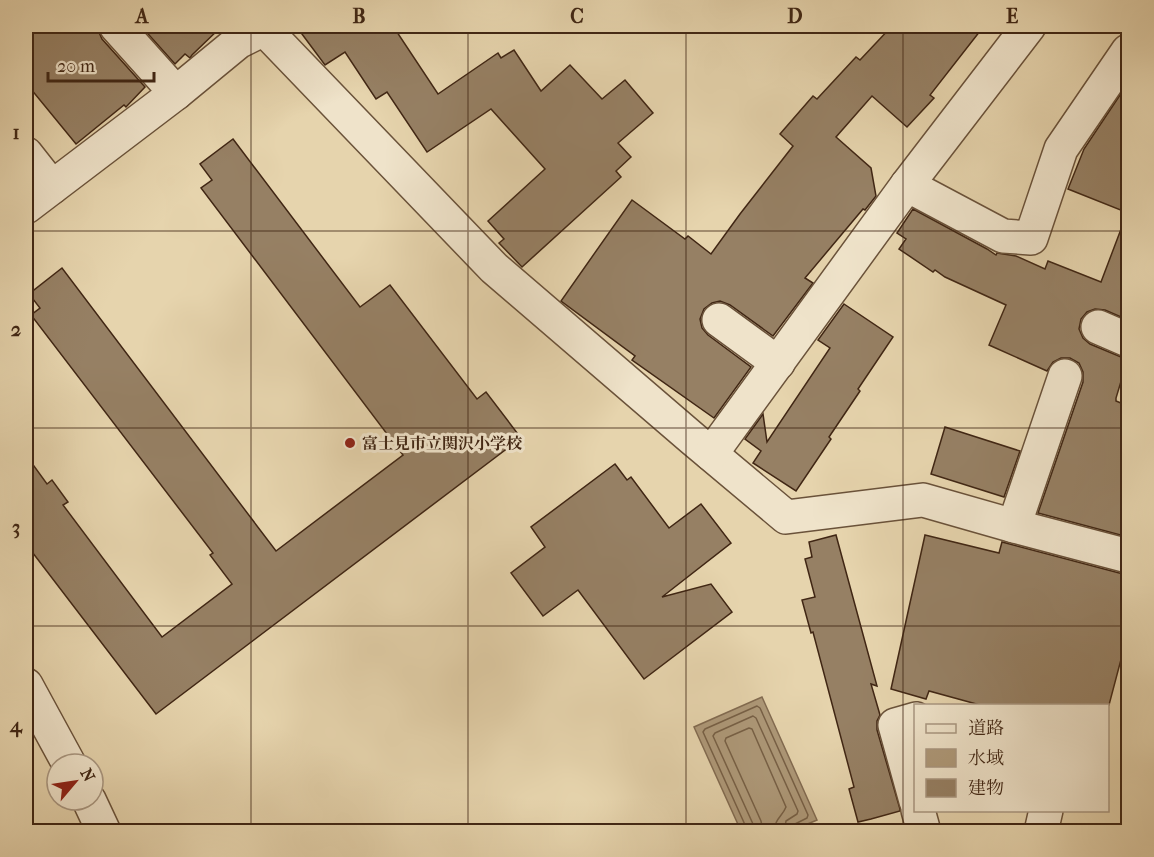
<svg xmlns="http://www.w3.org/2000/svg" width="1154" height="857" viewBox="0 0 1154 857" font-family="'IM FELL French Canon','Noto Serif JP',serif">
	<rect width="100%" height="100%" fill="#e6d4ad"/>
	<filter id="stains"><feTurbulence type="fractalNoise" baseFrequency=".00333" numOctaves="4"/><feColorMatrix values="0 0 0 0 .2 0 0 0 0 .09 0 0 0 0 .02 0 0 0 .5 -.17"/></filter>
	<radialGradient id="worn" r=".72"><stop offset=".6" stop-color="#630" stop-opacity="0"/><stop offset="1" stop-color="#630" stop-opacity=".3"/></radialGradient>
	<polygon fill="#ae9979" stroke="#826b51" stroke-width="1.5" points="762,697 817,820 791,831 741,831 694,727"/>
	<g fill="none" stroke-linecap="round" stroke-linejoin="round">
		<g stroke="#776046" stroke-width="1.5">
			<polyline points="746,832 746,827 703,732 705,729 757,706 760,708 808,815 807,818 793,825 791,832"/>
			<polyline points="754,832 753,824 713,736 715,733 753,716 756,718 798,811 797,814 786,821 784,832"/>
			<path d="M763 832 761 821 725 741 726 738 749 728 752 729 786 807C782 817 775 818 774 832"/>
		</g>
		<polyline stroke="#826b51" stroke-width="10" points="928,831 956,828 970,832"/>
	</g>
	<g fill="#968064" stroke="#402614" stroke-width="1.5">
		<polygon points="26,26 98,26 98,30 102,39 145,87 126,107 124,105 76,144 26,83"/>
		<polygon points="141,26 222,26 192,55 190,58 185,54 175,64"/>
		<polygon points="296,26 393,26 438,94 498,53 501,58 514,50 541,91 570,65 602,99 625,80 653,113 618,143 631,157 616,171 621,177 522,267 499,243 504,239 488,221 545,169 491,109 427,152 387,92 376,99 345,52 325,65"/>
		<polygon points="892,26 984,26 930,95 934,98 907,127 872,96 836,137 871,168 876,196 865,210 863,209 805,278 813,283 773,336 730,305 720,301 712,303 704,309 700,319 702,328 708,335 751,367 714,418 632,360 635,356 561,301 632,200 685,239 688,236 711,254 740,214 793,146 780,134 813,96 817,99 856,57 860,60"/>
		<polygon points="1128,83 1128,213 1068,189 1084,149"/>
		<polygon points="233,139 360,307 390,285 477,399 486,392 521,438 156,714 26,544 26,455 47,484 52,480 68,502 63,505 162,637 232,584 210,555 213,553 31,315 40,308 29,294 62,268 276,551 403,455 201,188 212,180 200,164"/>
		<polygon points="913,209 987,249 996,255 997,253 1016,256 1045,269 1048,261 1101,282 1126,216 1128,216 1128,320 1105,310 1095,309 1087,312 1081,319 1079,329 1083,338 1090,344 1121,357 1128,358 1116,398 1116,401 1128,406 1128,537 1038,513 1083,382 1083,372 1079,363 1070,358 1061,358 1053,362 1047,371 989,345 1006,305 945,277 935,270 933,272 899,249 906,239 897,233"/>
		<polygon points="844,304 893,337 858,389 860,391 829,437 831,439 796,491 753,463 761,451 745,439 763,414 767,442 830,348 818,340"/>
		<polygon points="945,427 1020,451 1004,497 931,474"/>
		<polygon points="615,464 627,480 631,477 669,528 701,504 731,543 662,597 711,584 732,612 644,679 578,590 543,616 511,573 545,547 531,527"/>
		<polygon points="836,535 877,686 871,684 880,715 877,721 877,730 900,809 900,811 871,819 858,822 849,789 854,787 813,632 811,633 802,600 815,597 805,559 812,557 809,542"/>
		<polygon points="925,535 999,553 1002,542 1123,574 1128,574 1128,633 1109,705 980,705 929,691 926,699 891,689"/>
	</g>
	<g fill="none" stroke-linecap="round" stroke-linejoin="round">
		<g stroke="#6a523a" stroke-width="36">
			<g id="minor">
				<polyline points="116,26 176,93"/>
				<polyline points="26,154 52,187"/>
				<polyline points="907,185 1003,236 1031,238 1061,149 1128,51"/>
				<polyline points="26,207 176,93 238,42 262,30 269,34 494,268 693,439 786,517 923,500 1014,526 1128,556"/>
				<polyline points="719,320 778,363"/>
				<polyline points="1098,327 1128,340"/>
				<polyline points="711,454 907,185 1029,26"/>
				<polyline points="1014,526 1065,376"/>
				<polyline points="26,685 69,764"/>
				<polyline points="916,719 895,725 916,801"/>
				<polyline points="89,800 104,832"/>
				<polyline points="918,810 924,832"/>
				<polyline points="1041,832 1046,810"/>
			</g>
		</g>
		<use href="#minor" stroke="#efe3ca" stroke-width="33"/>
	</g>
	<path fill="none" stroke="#402614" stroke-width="1.5" stroke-opacity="0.55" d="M251 26V832M468 26V832M686 26V832M903 26V832M26 231H1128M26 428H1128M26 626H1128"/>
	<circle fill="#8f2418" stroke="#efe3ca" stroke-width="2" cx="350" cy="443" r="6"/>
	<g text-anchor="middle" stroke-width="6" stroke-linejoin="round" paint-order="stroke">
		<g font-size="16" font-weight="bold" fill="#402614" stroke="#efe3ca" text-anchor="start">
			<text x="362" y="449">富士見市立関沢小学校</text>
		</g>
	</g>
	<rect width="1154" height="857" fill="none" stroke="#e6d4ad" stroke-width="66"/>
	<rect x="914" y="704" width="195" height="108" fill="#efe3ca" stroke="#a99781" stroke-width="1.5"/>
	<rect x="926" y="724" width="30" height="9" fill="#efe3ca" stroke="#a99781" stroke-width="1.5"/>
	<text x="968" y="734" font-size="18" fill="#402614">道路</text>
	<rect x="926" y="749" width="30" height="18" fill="#ae9979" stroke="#a99781" stroke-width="1.5"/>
	<text x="968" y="764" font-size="18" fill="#402614">水域</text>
	<rect x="926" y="779" width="30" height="18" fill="#968064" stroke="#a99781" stroke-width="1.5"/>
	<text x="968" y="794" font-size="18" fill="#402614">建物</text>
	<g transform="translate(75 782) rotate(61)"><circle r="28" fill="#efe3ca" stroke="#a99781" stroke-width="1.5"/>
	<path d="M0-4.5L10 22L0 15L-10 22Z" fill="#8f2418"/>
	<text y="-9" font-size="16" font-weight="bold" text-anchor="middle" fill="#402614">N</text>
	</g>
	<path d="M48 72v9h106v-9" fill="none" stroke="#402614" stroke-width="3"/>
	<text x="57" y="72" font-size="18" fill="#402614" stroke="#efe3ca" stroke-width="4.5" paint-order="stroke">20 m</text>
	<rect x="33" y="33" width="1088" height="791" fill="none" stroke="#402614" stroke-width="2"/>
	<g font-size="20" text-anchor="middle" font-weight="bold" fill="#402614">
		<text x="142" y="23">A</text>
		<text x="359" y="23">B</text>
		<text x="577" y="23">C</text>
		<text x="795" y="23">D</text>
		<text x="1012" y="23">E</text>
		<text x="16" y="139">1</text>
		<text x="16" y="336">2</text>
		<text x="16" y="534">3</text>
		<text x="16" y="732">4</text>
	</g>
	<rect width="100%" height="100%" filter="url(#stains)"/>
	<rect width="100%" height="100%" fill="url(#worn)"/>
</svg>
